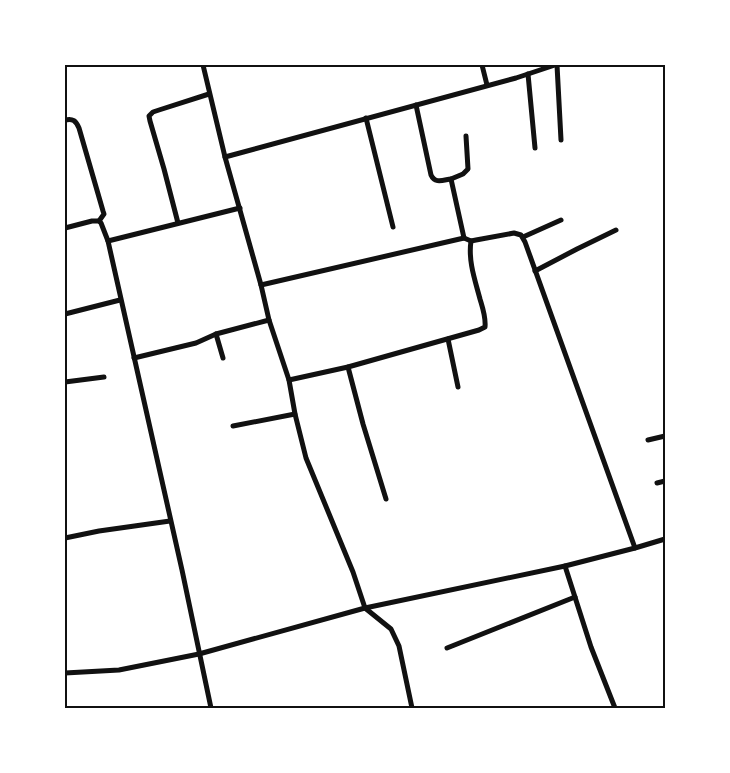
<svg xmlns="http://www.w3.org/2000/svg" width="730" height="773" viewBox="0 0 730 773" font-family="Quicksand,sans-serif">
	<rect width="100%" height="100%" fill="#fff"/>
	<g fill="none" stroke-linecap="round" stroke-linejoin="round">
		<g stroke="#111" stroke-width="5">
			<polyline points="203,65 225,157 261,285 269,320 289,380 295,414 306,458 353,572 365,608 391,629 399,646 412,708"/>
			<polyline points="482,65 487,85"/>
			<polyline points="557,65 561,140"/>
			<polyline points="528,74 535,148"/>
			<path d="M416 105 431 175C435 184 443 180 451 179"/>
			<polyline points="366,118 393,227"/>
			<path d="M65 120C73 118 76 121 79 128L103 211 104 214 99 221"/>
			<polyline points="225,157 516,78 555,65"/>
			<polyline points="178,223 164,169 150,121 149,116 153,112 159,110 209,94"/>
			<polyline points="65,228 92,221 99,221 101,223 108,241 182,570 211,708"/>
			<polyline points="523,237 561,220"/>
			<polyline points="464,238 451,179 463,174 468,169 466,136"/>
			<polyline points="108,241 240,208"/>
			<polyline points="535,271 577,249 616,230"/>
			<polyline points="261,285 464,238 471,241 476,240 514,233 521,235 525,242 635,548"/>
			<polyline points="65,314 120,300"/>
			<polyline points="216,334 223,358"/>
			<polyline points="448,339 458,387"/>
			<polyline points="134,358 196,343 216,334 269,320"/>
			<polyline points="348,367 363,424 386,499"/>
			<path d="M289 380 348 367 479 330 485 327C486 317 483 309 480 299 475 280 468 261 471 241"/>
			<polyline points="65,382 104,377"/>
			<polyline points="233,426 295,414"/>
			<polyline points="648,440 665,436"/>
			<polyline points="657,483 665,481"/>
			<polyline points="65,538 99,531 170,521"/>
			<polyline points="565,566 591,647 615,708"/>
			<polyline points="447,648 575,597"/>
			<polyline points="65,673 119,670 199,654 365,608 565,566 635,548 665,539"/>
		</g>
	</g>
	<rect width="730" height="773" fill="none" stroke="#ffffff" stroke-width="132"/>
	<rect x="66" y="66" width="598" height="641" fill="none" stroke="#111" stroke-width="2"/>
</svg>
